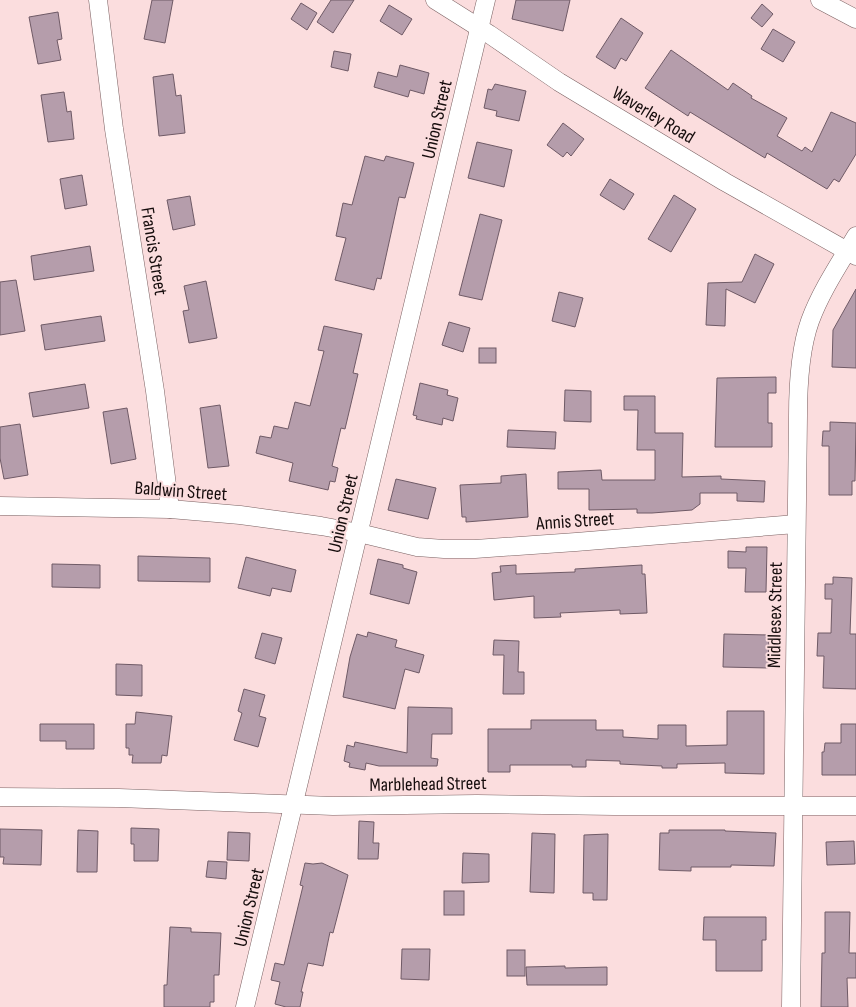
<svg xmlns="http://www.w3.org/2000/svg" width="856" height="1007" viewBox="0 0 856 1007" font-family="'Sofia Sans Condensed',sans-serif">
	<rect width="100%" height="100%" fill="#fbddde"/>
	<g fill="#b59dab" stroke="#6f5a66">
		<polygon points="152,0 173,0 165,43 144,39"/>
		<polygon points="331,0 354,0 333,33 317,22"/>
		<polygon points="516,0 570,0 563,31 512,19"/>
		<polygon points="301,3 317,13 307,30 291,19"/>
		<polygon points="762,4 773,14 762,27 751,18"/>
		<polygon points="389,5 412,19 402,35 380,21"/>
		<polygon points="58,12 62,39 57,40 61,60 38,64 29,17"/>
		<polygon points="621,18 643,33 626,61 621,58 615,69 596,57"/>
		<polygon points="773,29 795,42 783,62 761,49"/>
		<polygon points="671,50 728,90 733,83 752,96 751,98 787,118 777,136 802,151 805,147 812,152 831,112 856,123 856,154 839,182 834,179 827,189 767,153 765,158 690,112 688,116 645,88"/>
		<polygon points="334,51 351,54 348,71 331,67"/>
		<polygon points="400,65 429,73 424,94 410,90 408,97 374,87 378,72 397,77"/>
		<polygon points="173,74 176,96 181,95 185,133 159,136 153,77"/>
		<polygon points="495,84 526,91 519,121 496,116 497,111 484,108 488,89 492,90"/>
		<polygon points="64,92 67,112 71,111 74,139 48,142 41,95"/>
		<polygon points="563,123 584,139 571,156 567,152 563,157 547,145"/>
		<polygon points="477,142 512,150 504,187 468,178"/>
		<polygon points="365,156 384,161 386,156 414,163 405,198 399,197 381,279 377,278 374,290 335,280 346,238 336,236 343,203 352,205"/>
		<polygon points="82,175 87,205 65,209 60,179"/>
		<polygon points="610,179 634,194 624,210 600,195"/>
		<polygon points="674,195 696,209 671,252 648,239"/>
		<polygon points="190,196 195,225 173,230 167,200"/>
		<polygon points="480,214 502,220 482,300 459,295"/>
		<polygon points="90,246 94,271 34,280 31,256"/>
		<polygon points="755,254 774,264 755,303 726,289 725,326 706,325 708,283 742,282"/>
		<polygon points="16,280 25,331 0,335 0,282"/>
		<polygon points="206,281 217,338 189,343 183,311 189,310 184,286"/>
		<polygon points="856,289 856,368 832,367 833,330"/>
		<polygon points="559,292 583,298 575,327 552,321"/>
		<polygon points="101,316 105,341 45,350 41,325"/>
		<polygon points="449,322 470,328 463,352 442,345"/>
		<polygon points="324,326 362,334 353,373 358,374 345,429 341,428 332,466 338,468 335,482 330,481 328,490 289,481 293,463 256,453 260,436 271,438 274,426 288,429 295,402 310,406 324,351 318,350"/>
		<rect x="479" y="348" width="17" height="15"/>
		<polygon points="776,377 776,393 768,393 768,423 772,423 772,447 715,447 717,378"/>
		<polygon points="420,383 448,390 447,395 458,398 453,421 443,418 442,425 416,419 417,416 413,415"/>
		<polygon points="85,384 89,408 33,417 29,393"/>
		<polygon points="565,390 591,391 591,422 564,421"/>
		<polygon points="624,396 655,396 655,433 683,433 682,477 721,476 721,479 765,481 764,502 737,501 737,493 700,493 700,504 692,510 652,513 637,513 637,509 589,510 589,489 558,489 558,472 601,470 602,480 655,480 655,450 637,450 638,410 624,410"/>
		<polygon points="220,405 229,466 208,468 200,408"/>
		<polygon points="127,408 136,459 111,464 103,412"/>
		<polygon points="830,422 856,423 855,481 852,481 852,495 829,495 829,446 822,446 823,431 830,431"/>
		<polygon points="20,424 28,475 4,479 0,458 0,427"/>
		<polygon points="508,430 556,432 555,449 507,447"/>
		<polygon points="526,474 528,517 466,522 466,517 462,517 460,485 501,483 501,476"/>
		<polygon points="396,479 436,488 428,519 388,510"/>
		<polygon points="746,547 767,547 766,592 745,592 746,568 728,568 728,551 746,552"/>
		<polygon points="138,556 210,558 210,582 138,581"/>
		<polygon points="246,557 296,570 291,592 272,588 270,596 238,588"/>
		<polygon points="378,559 403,565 403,568 417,572 409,604 370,594"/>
		<polygon points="52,564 100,565 100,588 52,587"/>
		<polygon points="516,565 516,574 575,572 575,569 642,565 642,574 645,574 647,613 620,614 620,610 560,613 561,617 534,618 534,596 494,600 492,573 501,572 500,566"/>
		<polygon points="833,577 852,578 850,634 856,634 856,689 823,688 824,656 817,656 818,633 831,633 832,599 825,599 825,584 833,584"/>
		<polygon points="368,632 397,640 395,647 424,655 419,673 405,669 395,709 343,697 350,657 357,634 367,637"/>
		<polygon points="262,633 282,638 275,664 255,658"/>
		<polygon points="724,634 769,635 768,668 723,667"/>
		<polygon points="494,640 519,641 518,672 524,672 524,694 503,694 504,655 493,655"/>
		<polygon points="116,664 142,665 142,696 116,695"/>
		<polygon points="244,689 265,695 259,716 266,718 258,747 234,740 242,713 238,711"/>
		<polygon points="408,707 452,708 452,734 432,734 431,758 438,759 437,766 379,766 366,763 365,770 349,767 350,763 344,761 347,745 354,747 355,742 407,753"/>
		<polygon points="727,711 764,711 764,774 725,773 725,763 677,764 677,768 662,768 662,766 620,764 620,761 586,760 586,767 572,767 572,765 510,765 510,772 488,772 488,729 531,729 531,720 596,720 596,730 623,730 623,737 658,739 658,725 686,725 686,746 727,745"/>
		<polygon points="136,712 172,716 167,756 162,755 161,763 132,763 133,755 129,755 129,748 126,748 126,724 135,724"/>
		<polygon points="40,724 94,724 94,749 66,749 66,741 40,741"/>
		<polygon points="841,724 856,724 856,775 822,775 822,752 824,752 825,743 841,743"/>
		<polygon points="359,821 374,822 373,843 379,843 378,859 358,859"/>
		<polygon points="131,828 159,829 158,861 134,861 134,844 131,844"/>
		<polygon points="0,829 42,830 41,865 3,864 4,857 0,857"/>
		<polygon points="78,830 98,831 97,872 77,872"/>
		<polygon points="669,830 725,830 725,831 776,833 774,866 731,865 731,867 691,867 691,871 659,870 660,833 669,833"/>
		<polygon points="228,832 250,833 249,861 227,860"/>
		<polygon points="532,833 555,834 554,893 530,892"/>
		<polygon points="608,834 607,900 593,900 593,893 583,893 584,835"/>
		<polygon points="854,841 855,864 827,865 826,842"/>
		<polygon points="463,853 489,854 489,882 462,883"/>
		<polygon points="208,861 227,862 226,879 206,877"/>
		<polygon points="305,863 313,864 322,863 348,875 333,933 330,932 323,966 308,963 301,992 303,992 300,1007 286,1007 275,1004 280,982 271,980 275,963 284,965 303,886 300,885"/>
		<rect x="444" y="891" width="20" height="24"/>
		<polygon points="825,912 850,912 849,953 856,953 856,978 847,978 848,1007 821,1007 822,953 825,953"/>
		<polygon points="704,917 766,917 766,940 762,940 762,971 716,971 716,940 703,940"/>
		<polygon points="170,927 191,928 191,932 221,933 219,975 214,975 214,1002 210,1002 210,1007 164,1007 164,985 167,985"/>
		<polygon points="402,949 430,949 429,980 401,979"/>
		<rect x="507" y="950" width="18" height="26"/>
		<polygon points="565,966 565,968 607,967 607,985 527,985 526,967"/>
	</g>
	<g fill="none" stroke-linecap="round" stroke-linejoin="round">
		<g stroke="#7a6162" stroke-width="19">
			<g id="minor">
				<polyline points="98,0 114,129 155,391 170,509"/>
				<polyline points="435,0 489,34 559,82 725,182 856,256"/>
				<polyline points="820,0 856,19"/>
				<polyline points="0,506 170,509 240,515 321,526 359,533 417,547 444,549 475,549 576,542 796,524"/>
				<polyline points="0,797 119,798 333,806 477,804 614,806 856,806"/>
				<polyline points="245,1007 486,0"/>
				<path d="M791 1007 798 416C798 386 800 349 810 321 821 291 840 263 856 236"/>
			</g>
		</g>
		<use href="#minor" stroke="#fff" stroke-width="18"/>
	</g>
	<g text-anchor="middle" stroke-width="4" stroke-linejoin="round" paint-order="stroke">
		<g font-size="19" fill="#150c0c" stroke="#fbddde">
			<text transform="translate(654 114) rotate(31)" y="7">Waverley Road</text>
			<text transform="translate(436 119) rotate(-77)" y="7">Union Street</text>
			<text transform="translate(155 251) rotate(81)" y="7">Francis Street</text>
			<text transform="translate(181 490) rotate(4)" y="7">Baldwin Street</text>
			<text transform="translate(342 513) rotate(-77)" y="7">Union Street</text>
			<text transform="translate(575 520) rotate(-4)" y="7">Annis Street</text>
			<text transform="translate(774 615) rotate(-89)" y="7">Middlesex Street</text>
			<text transform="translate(428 783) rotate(-1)" y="7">Marblehead Street</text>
			<text transform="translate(248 907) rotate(-77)" y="7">Union Street</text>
		</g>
	</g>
</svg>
